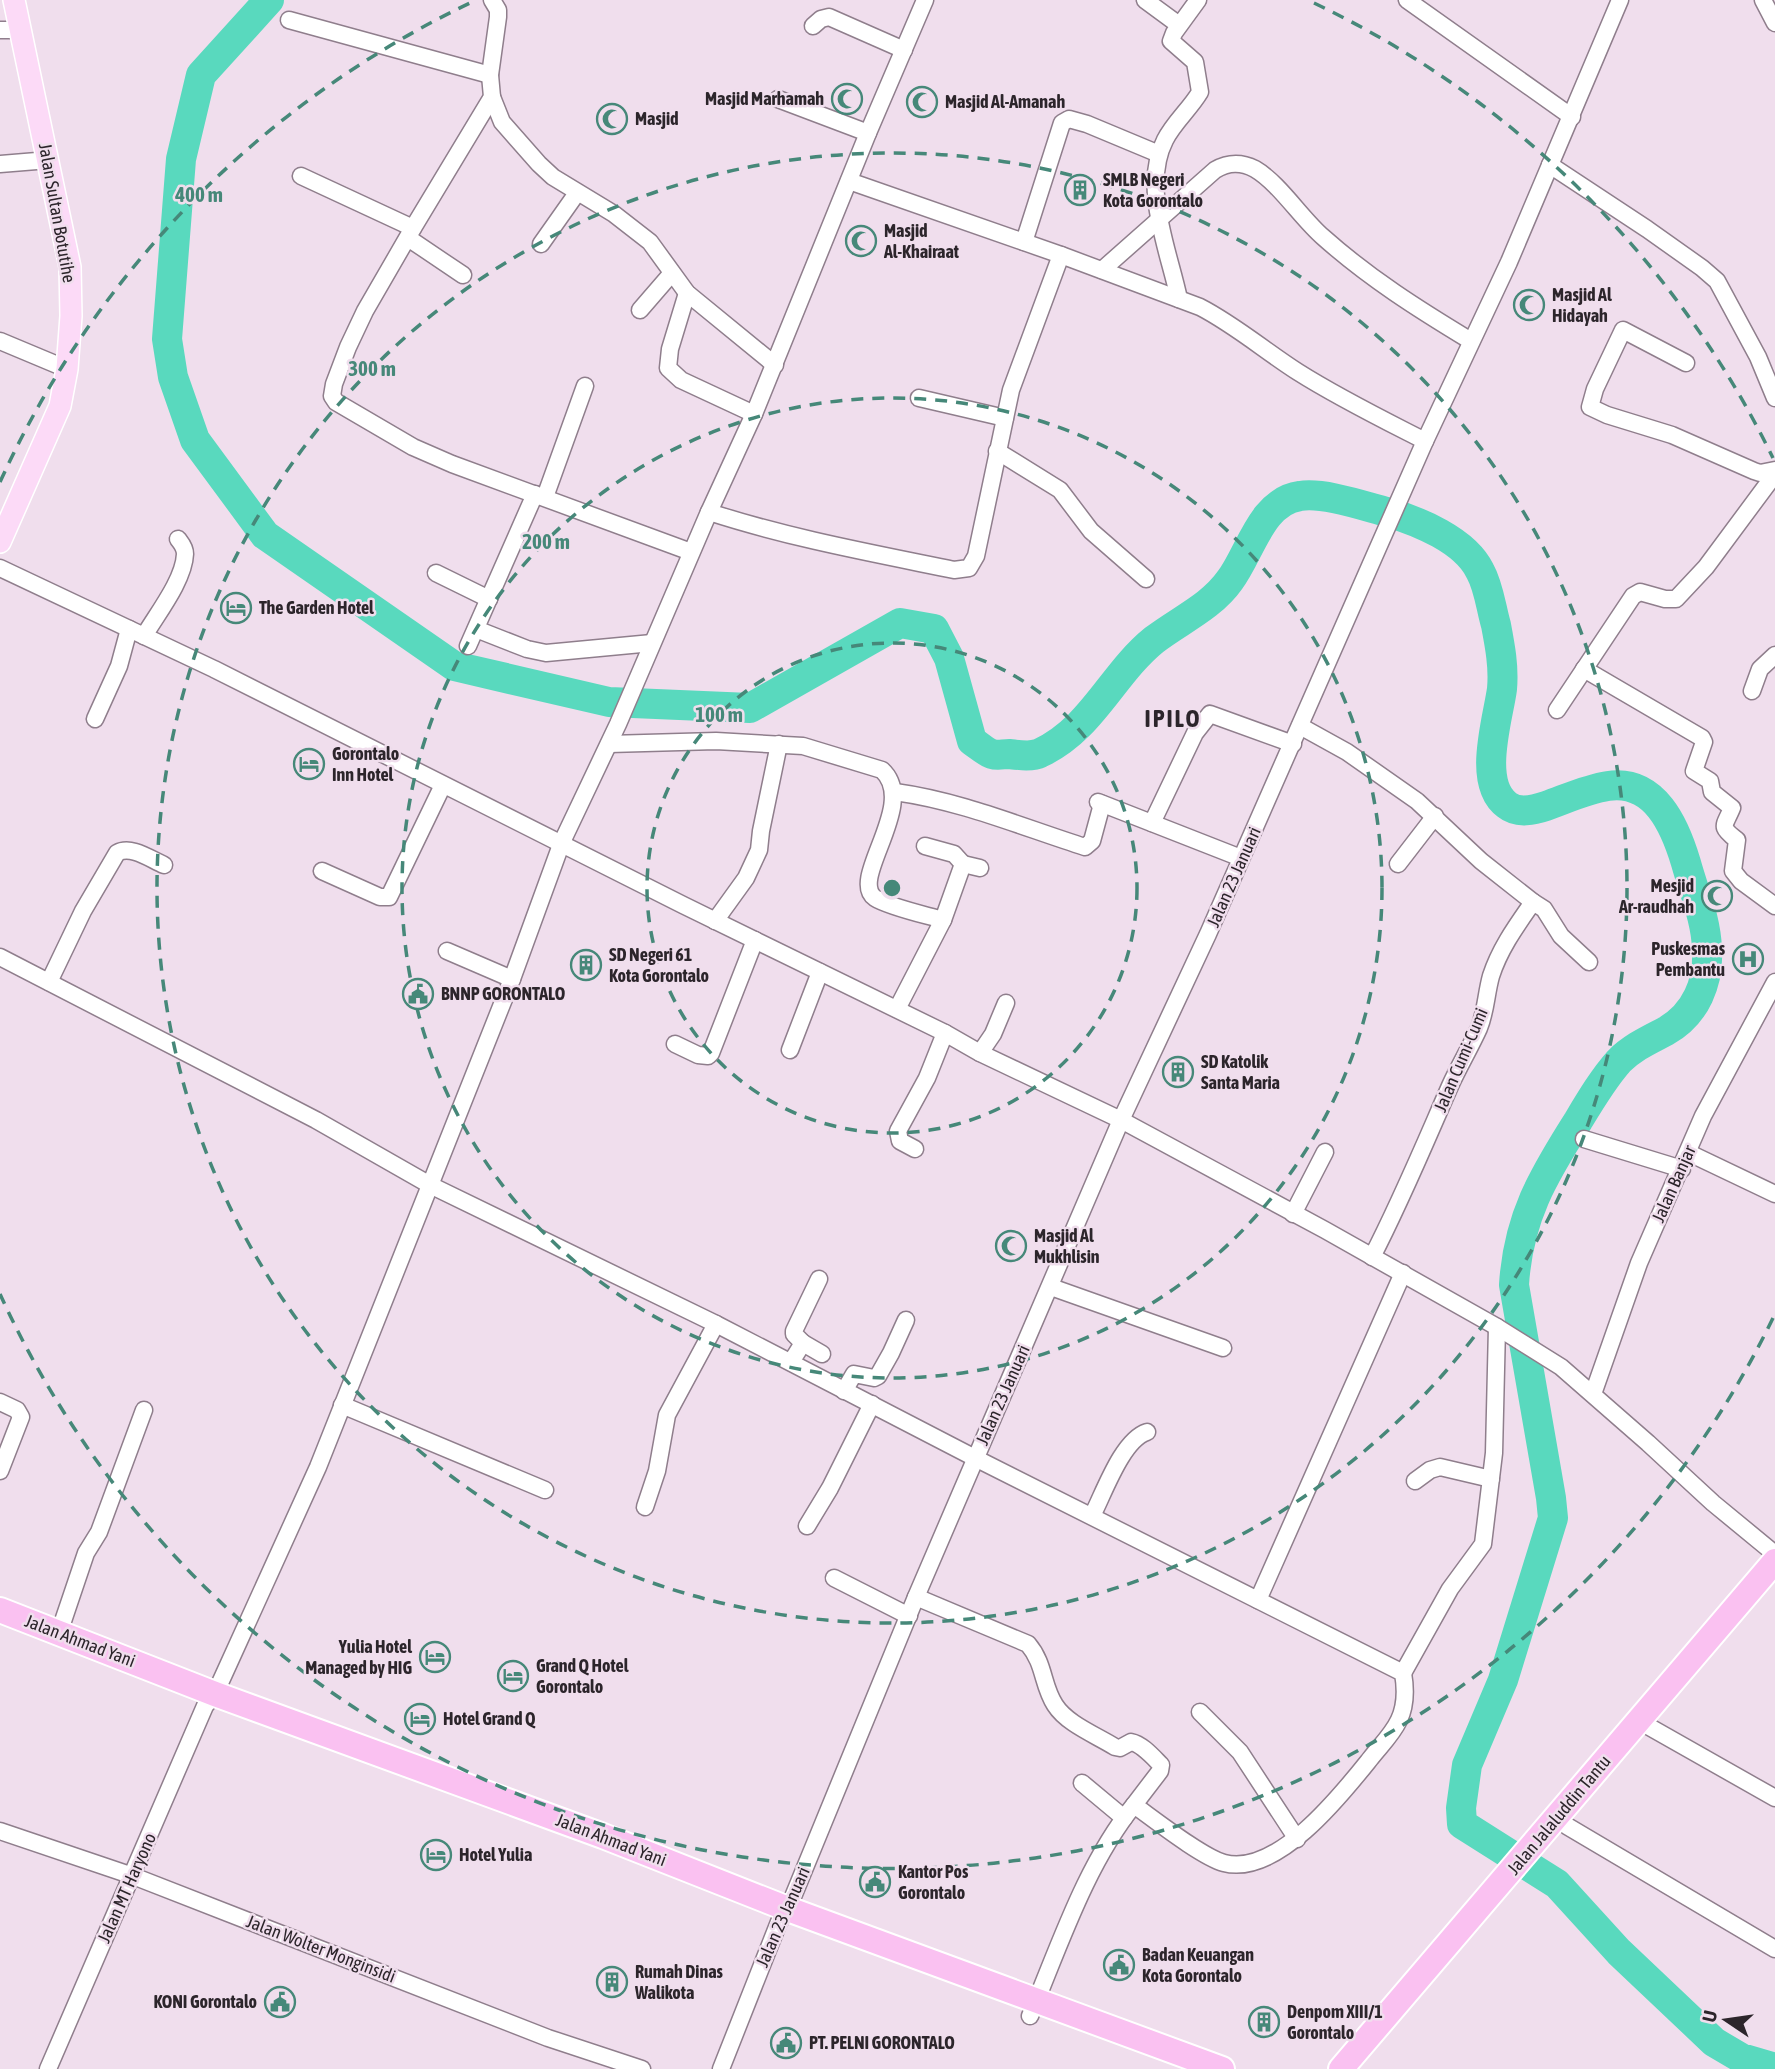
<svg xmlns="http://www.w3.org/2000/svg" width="1775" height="2069" viewBox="0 0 1775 2069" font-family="'Asap Condensed',sans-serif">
	<rect width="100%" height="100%" fill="#f0deed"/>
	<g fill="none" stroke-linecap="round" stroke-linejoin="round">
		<path stroke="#59d9be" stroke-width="30" d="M269 0 201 75 181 159 167 339 173 377 195 440 265 535 454 666 609 702 750 708 900 623 934 629 949 658 972 741C978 745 986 752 992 754 998 756 1003 754 1009 754 1018 755 1032 757 1040 753 1092 729 1112 674 1154 640 1180 620 1211 607 1230 580 1250 554 1261 501 1300 496 1323 492 1364 506 1387 512 1418 521 1465 540 1480 571 1489 587 1491 608 1496 625 1500 646 1504 667 1502 689 1498 719 1477 783 1507 805 1518 814 1534 810 1546 806 1566 799 1587 789 1608 786 1655 779 1675 826 1686 863 1694 892 1706 919 1707 949 1709 982 1696 1014 1666 1031 1649 1040 1633 1047 1619 1061 1603 1079 1590 1101 1578 1121 1543 1176 1518 1218 1514 1285L1551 1498 1553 1518 1503 1680 1467 1765 1461 1808 1462 1824 1557 1884 1619 1952 1714 2042 1741 2058 1775 2068"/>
		<g stroke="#8f7e8c" stroke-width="19">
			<g id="minor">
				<polyline points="492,0 498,10 498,17 490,75 492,97 413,228 365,311 348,347 334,384 332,396 336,402 413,447 452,464 691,552"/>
				<polyline points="1145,0 1179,25"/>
				<polyline points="1407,0 1572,117"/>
				<polyline points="1763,0 1775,23"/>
				<polyline points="289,20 490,75"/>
				<polyline points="813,26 821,19 829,17 904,50"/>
				<polyline points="0,30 19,30"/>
				<polyline points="492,97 502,122 539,164 553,177 614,214 650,242 687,293 775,365"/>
				<polyline points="778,99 868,133"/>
				<polyline points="0,164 49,160"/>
				<polyline points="1550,165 1647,229 1702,268 1717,281 1758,357 1775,398"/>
				<polyline points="301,176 413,228"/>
				<path d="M849 181 1061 255 1200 307C1235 325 1265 351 1298 372 1339 398 1382 419 1425 441"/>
				<polyline points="408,238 463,275"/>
				<polyline points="1024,242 1062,123 1069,119 1087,124 1159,154"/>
				<polyline points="541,244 577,193"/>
				<path d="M1102 270 1215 170C1229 162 1241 162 1255 169 1279 183 1301 218 1323 237 1369 278 1418 309 1471 341"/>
				<polyline points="687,293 670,349 668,368 681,380 754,414"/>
				<path d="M1179 299C1169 251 1141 187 1165 140 1174 122 1190 109 1200 92L1195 62 1171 41 1174 33 1198 0"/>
				<polyline points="640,310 672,273"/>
				<polyline points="0,341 67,369"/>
				<polyline points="1686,363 1623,330 1595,389 1590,407 1607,415 1672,435 1754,471 1760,473 1775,470"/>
				<polyline points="919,398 1005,418"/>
				<polyline points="997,451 1060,490 1091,531 1146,579"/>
				<polyline points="545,497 585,386"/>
				<path d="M709 512C789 538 871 553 954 570L969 568 976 556 1011 390 1061 255"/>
				<polyline points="0,568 214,669 683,905 945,1033 980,1053 1121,1120 1325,1230 1497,1327 1561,1367 1648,1443 1713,1503 1775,1554"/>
				<polyline points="436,573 489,599"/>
				<polyline points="476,629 527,649 546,653 652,643"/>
				<path d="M144 636C157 614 184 580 185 554 185 547 181 543 178 539"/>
				<polyline points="468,646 535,494"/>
				<path d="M1584 669 1702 738 1704 742 1694 771 1710 781 1712 792 1732 808C1724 827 1719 826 1737 840L1733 871 1741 881 1775 906"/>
				<polyline points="1752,691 1760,669 1775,655"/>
				<polyline points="1557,710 1633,596 1640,592 1665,599 1676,599 1706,567 1775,474"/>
				<polyline points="95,719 119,666 129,629"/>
				<path d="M1300 726 1347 752 1417 801 1481 861 1533 902C1517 925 1500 948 1491 976 1486 994 1486 1011 1479 1028 1470 1048 1459 1066 1450 1086 1425 1143 1401 1201 1372 1257"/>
				<path d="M609 744 716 741 803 746 882 770C919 804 848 879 875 898 889 907 926 915 943 920"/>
				<path d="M895 792C961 801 1022 827 1085 847L1092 841 1102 804"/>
				<polyline points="1098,802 1241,858"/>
				<polyline points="1152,823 1195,733 1210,714 1293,744"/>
				<polyline points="925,846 954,854 963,864"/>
				<polyline points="1398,864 1435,816"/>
				<polyline points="322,871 380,897 389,897 443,785"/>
				<polyline points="1533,902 1544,909 1561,936 1589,962"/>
				<polyline points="715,921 746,878 759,850 761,831 779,744"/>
				<polyline points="447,951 512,979"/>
				<path d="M0 957 316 1120 430 1185 716 1324 975 1458 1403 1673C1406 1690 1406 1705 1399 1720 1392 1735 1380 1746 1370 1759 1342 1794 1277 1877 1224 1863 1202 1857 1155 1820 1134 1805 1086 1864 1059 1947 1030 2016"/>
				<path d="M49 982 83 911 117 853C131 845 150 859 164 865"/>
				<polyline points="897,1009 943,920 963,864 980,868"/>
				<polyline points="675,1044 698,1055 708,1056 711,1053 755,940"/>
				<polyline points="790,1050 820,972"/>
				<polyline points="980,1053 993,1034 1006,1003"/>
				<polyline points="1584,1139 1682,1169"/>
				<polyline points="915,1149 900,1141 898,1131 927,1078 945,1033"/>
				<polyline points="1689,1153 1775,1194"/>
				<polyline points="1293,1214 1325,1152"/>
				<polyline points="1051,1287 1223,1348"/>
				<polyline points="803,1343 822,1354"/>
				<polyline points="791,1362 803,1343 794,1334 794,1331 819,1279"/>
				<polyline points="844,1391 854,1374 874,1378 878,1376 891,1353 906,1320"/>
				<polyline points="1593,1394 1639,1263 1703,1116 1775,982"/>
				<polyline points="0,1402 17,1410 21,1417 0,1471"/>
				<polyline points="342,1405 545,1490"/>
				<polyline points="1415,1481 1430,1470 1440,1467 1491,1479"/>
				<polyline points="645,1507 657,1471 667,1415 716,1324"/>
				<path d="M1092 1516C1104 1493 1122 1440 1147 1432"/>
				<polyline points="807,1526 830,1488 872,1404"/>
				<polyline points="834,1578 909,1616"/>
				<path d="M916 1597 1028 1644C1045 1664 1042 1685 1055 1705 1067 1724 1096 1735 1115 1747L1120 1748 1131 1742C1142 1744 1153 1757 1161 1765L1160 1771 1134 1805"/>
				<polyline points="1258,1600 1403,1273"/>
				<polyline points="59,1633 86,1553 99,1532 144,1410"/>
				<polyline points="1403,1673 1450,1589 1483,1544 1494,1453 1497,1327"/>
				<polyline points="1200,1712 1240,1752 1297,1839"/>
				<polyline points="1639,1721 1775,1798"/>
				<polyline points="1082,1783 1124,1818"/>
				<polyline points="1567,1826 1775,1949"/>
				<polyline points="0,1831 133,1876 548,2038 642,2069"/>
				<polyline points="48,2069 205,1706 215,1694 318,1467 512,979 562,842 618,724 709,512 754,414 868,133 925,0"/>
				<polyline points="721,2069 779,1922 788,1909 916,1597 1121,1120 1208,934 1425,441 1509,262 1620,0"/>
			</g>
		</g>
		<g stroke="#fff" stroke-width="24">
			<polyline id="major" points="0,542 60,406 67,369 71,316 70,267 14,0"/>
		</g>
		<g stroke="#fff" stroke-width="28">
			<g id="highway">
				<polyline points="0,1610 215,1694 603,1836 788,1909 1222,2069"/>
				<polyline points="1341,2069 1775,1561"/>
			</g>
		</g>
		<use href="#minor" stroke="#fff" stroke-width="16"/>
		<use href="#major" stroke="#fcdaf7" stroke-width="21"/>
		<use href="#highway" stroke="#fac1f1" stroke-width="24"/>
	</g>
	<g fill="none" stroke="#468879" stroke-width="3.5" stroke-dasharray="12 9">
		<circle cx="892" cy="888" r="245"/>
		<circle cx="892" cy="888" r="490"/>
		<circle cx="892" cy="888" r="735"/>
		<path d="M1773 1318A980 980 0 0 1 0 1294M0 482A980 980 0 0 1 470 3M1314 3A980 980 0 0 1 1773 458"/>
	</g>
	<defs>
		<g id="mosque-ring" transform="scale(1.575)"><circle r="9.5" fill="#f0deed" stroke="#468879" stroke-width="1.5"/><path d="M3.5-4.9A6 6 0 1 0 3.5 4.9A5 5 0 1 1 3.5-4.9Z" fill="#468879"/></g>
		<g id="building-ring" transform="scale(1.575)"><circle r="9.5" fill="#f0deed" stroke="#468879" stroke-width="1.5"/><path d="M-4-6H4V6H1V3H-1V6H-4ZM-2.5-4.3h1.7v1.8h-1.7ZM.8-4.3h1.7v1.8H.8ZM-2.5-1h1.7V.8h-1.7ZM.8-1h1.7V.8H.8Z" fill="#468879"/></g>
		<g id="hotel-ring" transform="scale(1.575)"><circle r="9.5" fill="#f0deed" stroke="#468879" stroke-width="1.5"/><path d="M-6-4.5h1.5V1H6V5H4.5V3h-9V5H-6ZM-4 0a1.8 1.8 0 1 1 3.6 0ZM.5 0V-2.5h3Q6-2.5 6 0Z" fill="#468879"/></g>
		<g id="hospital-ring" transform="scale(1.575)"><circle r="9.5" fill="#f0deed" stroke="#468879" stroke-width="1.5"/><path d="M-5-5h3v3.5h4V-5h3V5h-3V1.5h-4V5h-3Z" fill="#468879"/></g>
		<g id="civic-ring" transform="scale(1.575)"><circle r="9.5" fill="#f0deed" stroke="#468879" stroke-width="1.5"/><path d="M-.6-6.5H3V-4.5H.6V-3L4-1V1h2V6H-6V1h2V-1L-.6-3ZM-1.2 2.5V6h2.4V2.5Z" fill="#468879"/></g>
	</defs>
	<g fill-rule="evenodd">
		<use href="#mosque-ring" x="847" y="99"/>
		<use href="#mosque-ring" x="922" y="102"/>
		<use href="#mosque-ring" x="612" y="119"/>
		<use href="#building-ring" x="1080" y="190"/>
		<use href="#mosque-ring" x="861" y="241"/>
		<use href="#mosque-ring" x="1529" y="305"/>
		<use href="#hotel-ring" x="236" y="608"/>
		<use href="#hotel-ring" x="309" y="764"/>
		<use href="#mosque-ring" x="1717" y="896"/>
		<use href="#hospital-ring" x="1748" y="959"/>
		<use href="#building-ring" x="586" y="965"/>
		<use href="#civic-ring" x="418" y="994"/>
		<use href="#building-ring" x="1178" y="1072"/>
		<use href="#mosque-ring" x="1011" y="1246"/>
		<use href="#hotel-ring" x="435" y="1657"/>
		<use href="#hotel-ring" x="513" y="1676"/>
		<use href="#hotel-ring" x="420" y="1719"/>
		<use href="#hotel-ring" x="436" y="1855"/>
		<use href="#civic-ring" x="875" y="1882"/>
		<use href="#civic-ring" x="1119" y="1965"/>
		<use href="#building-ring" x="612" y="1982"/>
		<use href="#civic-ring" x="280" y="2002"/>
		<use href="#building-ring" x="1264" y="2022"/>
		<use href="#civic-ring" x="786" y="2043"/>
	</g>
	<g text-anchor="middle" stroke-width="5" stroke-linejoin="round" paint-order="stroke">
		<g font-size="18" font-weight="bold" fill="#2c252b" stroke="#f0deed" text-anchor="start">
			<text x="824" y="105" text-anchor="end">Masjid Marhamah</text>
			<text x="945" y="108">Masjid Al-Amanah</text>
			<text x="635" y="125">Masjid</text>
			<text x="1103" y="186">SMLB Negeri<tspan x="1103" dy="21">Kota Gorontalo</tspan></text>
			<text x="884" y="237">Masjid<tspan x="884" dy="21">Al-Khairaat</tspan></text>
			<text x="1552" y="301">Masjid Al<tspan x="1552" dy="21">Hidayah</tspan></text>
			<text x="259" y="614">The Garden Hotel</text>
			<text x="332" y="760">Gorontalo<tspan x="332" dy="21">Inn Hotel</tspan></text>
			<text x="1694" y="892" text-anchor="end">Mesjid<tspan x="1694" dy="21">Ar-raudhah</tspan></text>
			<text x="1725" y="955" text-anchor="end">Puskesmas<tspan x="1725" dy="21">Pembantu</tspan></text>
			<text x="609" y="961">SD Negeri 61<tspan x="609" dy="21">Kota Gorontalo</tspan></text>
			<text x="441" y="1000">BNNP GORONTALO</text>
			<text x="1201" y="1068">SD Katolik<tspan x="1201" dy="21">Santa Maria</tspan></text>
			<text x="1034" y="1242">Masjid Al<tspan x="1034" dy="21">Mukhlisin</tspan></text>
			<text x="412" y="1653" text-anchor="end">Yulia Hotel<tspan x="412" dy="21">Managed by HIG</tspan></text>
			<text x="536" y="1672">Grand Q Hotel<tspan x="536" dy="21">Gorontalo</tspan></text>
			<text x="443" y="1725">Hotel Grand Q</text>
			<text x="459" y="1861">Hotel Yulia</text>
			<text x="898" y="1878">Kantor Pos<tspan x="898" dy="21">Gorontalo</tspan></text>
			<text x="1142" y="1961">Badan Keuangan<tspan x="1142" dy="21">Kota Gorontalo</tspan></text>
			<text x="635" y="1978">Rumah Dinas<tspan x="635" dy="21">Walikota</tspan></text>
			<text x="257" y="2008" text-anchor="end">KONI Gorontalo</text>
			<text x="1287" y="2018">Denpom XIII/1<tspan x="1287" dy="21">Gorontalo</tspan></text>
			<text x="809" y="2049">PT. PELNI GORONTALO</text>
		</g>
		<g font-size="18" fill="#2c252b" stroke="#f0deed">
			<text transform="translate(57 213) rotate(80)" y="6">Jalan Sultan Botutihe</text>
			<text transform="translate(1234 877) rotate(-66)" y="6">Jalan 23 Januari</text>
			<text transform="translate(1461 1060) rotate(-67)" y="6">Jalan Cumi-Cumi</text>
			<text transform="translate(1674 1184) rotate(-66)" y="6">Jalan Banjar</text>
			<text transform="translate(1003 1395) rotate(-66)" y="6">Jalan 23 Januari</text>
			<text transform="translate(80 1641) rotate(21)" y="6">Jalan Ahmad Yani</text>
			<text transform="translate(1559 1815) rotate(-50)" y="6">Jalan Jalaluddin Tantu</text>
			<text transform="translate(611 1840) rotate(21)" y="6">Jalan Ahmad Yani</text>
			<text transform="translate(127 1888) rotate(-66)" y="6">Jalan MT Haryono</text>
			<text transform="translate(783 1917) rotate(-66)" y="6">Jalan 23 Januari</text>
			<text transform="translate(321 1949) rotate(21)" y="6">Jalan Wolter Monginsidi</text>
		</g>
		<g font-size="24" font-weight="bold" letter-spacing="2" fill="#2c252b" stroke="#f0deed">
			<text x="1173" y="727">IPILO</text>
		</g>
	</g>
	<circle cx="892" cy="888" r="10" fill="#468879" stroke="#f0deed" stroke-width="3.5"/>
	<g font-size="21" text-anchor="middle" font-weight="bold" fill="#468879" stroke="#f0deed" stroke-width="5" stroke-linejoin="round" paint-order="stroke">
		<text x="199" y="202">400 m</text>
		<text x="372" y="376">300 m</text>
		<text x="546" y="549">200 m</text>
		<text x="719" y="722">100 m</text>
	</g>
	<g transform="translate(1726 2020) rotate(283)" stroke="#f0deed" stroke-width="5" paint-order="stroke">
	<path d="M0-5L12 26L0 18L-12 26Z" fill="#2c252b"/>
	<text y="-10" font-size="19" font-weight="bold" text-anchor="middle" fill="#2c252b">U</text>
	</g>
</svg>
